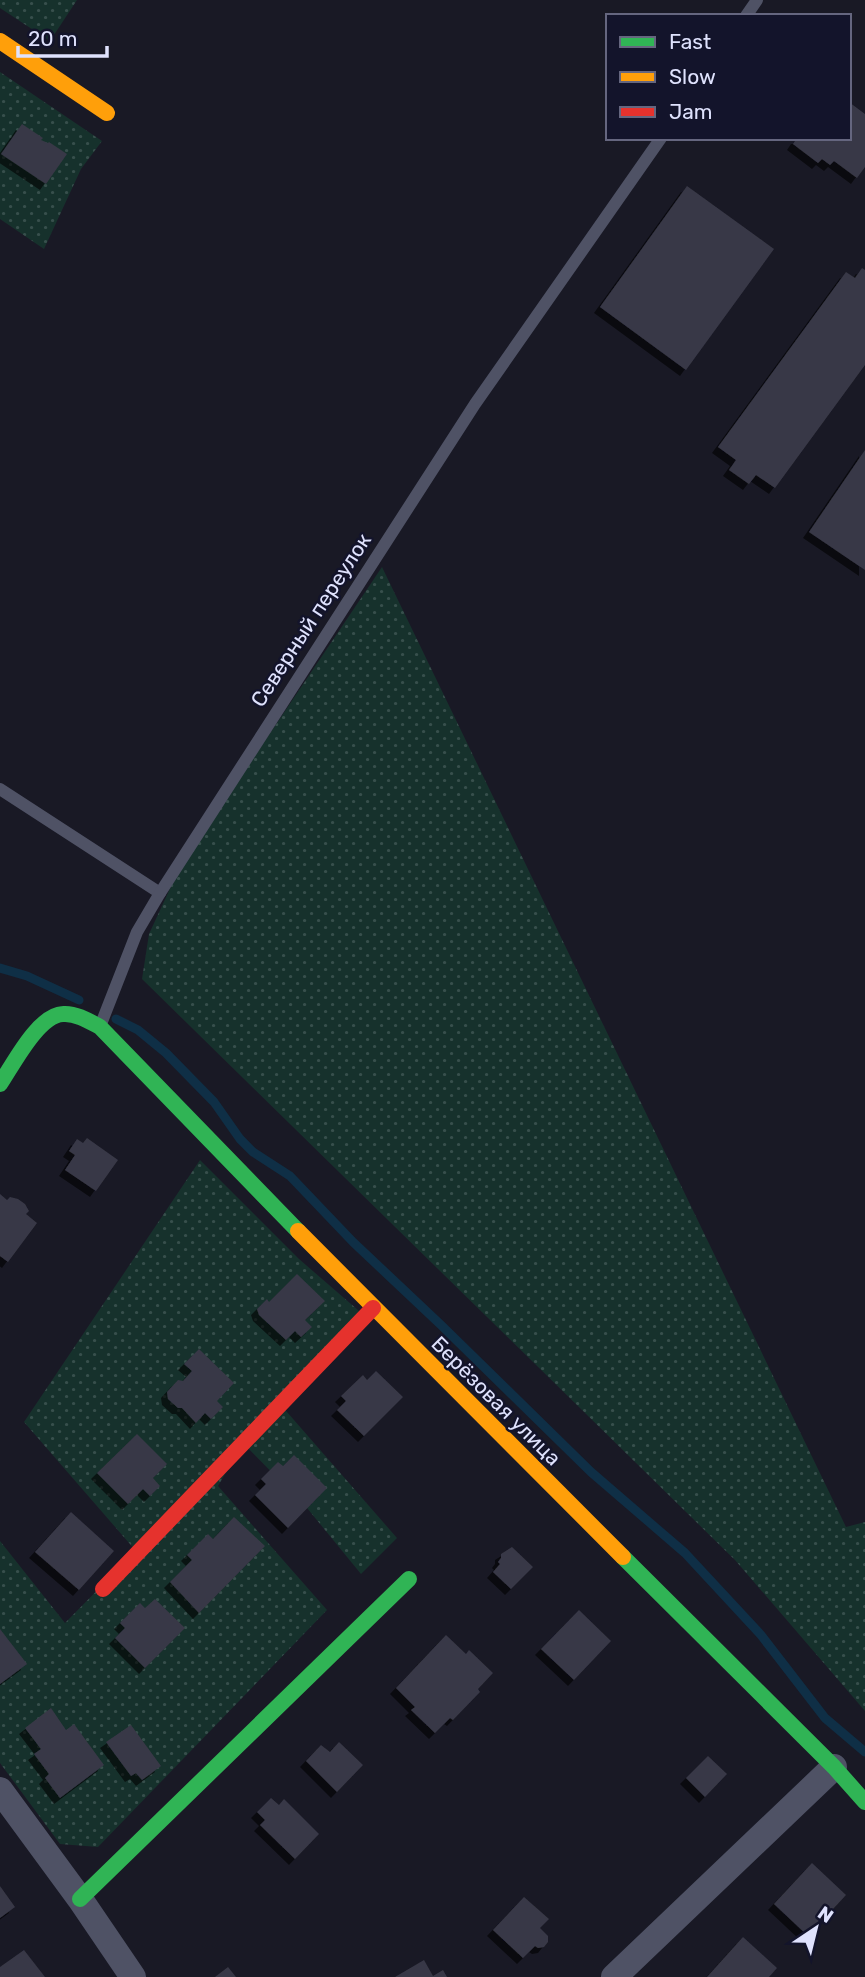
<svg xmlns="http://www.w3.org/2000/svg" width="865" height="1977" viewBox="0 0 865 1977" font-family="Rubik,sans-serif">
	<defs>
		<pattern id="green-dots" width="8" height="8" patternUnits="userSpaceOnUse" patternTransform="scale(1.75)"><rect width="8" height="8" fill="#16312c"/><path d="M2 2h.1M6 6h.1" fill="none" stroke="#374f4c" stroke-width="1.8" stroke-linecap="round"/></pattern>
		<filter id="shadow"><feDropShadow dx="-6" dy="6" stdDeviation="0" flood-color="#0009"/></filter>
	</defs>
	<rect width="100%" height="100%" fill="#191925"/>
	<g fill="url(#green-dots)">
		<polygon points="0,0 77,0 50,41 0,8"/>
		<polygon points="0,72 102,141 81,169 44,249 0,219"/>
		<polygon points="382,567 846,1527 865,1522 865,1711 735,1560 142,979 149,934 180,867"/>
		<polygon points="200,1160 299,1259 366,1317 280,1404 397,1538 361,1574 307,1508 243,1443 218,1486 327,1610 98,1847 60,1844 0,1763 0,1541 65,1623 136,1551 24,1422"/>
	</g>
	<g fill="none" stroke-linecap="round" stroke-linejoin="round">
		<g stroke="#0f2f46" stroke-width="9">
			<polyline points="0,968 27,976 79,1000"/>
			<polyline points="116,1019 138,1030 166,1053 214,1102 240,1139 253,1152 290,1176 353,1242 441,1325 591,1472 685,1553 761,1635 825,1718 865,1752"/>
		</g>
	</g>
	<g fill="#383846" filter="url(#shadow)">
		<polygon points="849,102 865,114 865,167 857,178 834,161 830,165 822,159 818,163 793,144 797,138 849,138"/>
		<polygon points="22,124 43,138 41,140 48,143 49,142 67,154 46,184 1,154"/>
		<polygon points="687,186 774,249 686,370 600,307"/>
		<polygon points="862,268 865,270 865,365 775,488 756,475 749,484 729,470 736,460 718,447 846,272 855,278"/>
		<polygon points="865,450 865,570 809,532"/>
		<polygon points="87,1138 118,1160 96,1191 65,1170 75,1155 69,1151 77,1139 83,1143"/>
		<polygon points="0,1194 7,1200 10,1197 18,1199 25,1204 29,1211 26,1214 37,1223 8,1262 0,1256"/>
		<polygon points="297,1274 325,1301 305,1320 312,1327 301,1337 295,1331 286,1340 259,1315 257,1309 267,1299 269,1302"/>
		<polygon points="199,1349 234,1383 217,1401 223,1407 211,1419 205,1413 196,1423 182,1408 178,1408 168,1399 167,1392 178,1380 183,1381 192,1371 184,1364"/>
		<polygon points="376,1371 403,1397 364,1436 337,1410 346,1401 341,1396 363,1375 367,1380"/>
		<polygon points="137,1434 167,1464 153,1478 160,1486 150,1496 143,1489 128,1504 97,1473"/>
		<polygon points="294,1455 327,1488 288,1528 255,1495 266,1484 261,1479 278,1462 283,1466"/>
		<polygon points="71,1512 114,1551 79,1590 35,1552"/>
		<polygon points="234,1517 265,1546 199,1613 170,1582 192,1560 187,1555 208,1534 213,1539"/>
		<polygon points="512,1547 533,1567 511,1589 493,1572 500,1564 498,1562 501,1558 501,1554"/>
		<polygon points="155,1599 185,1628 145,1668 115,1638 125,1628 120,1623 140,1603 145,1608"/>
		<polygon points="579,1610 611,1641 574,1680 541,1649"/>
		<polygon points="0,1629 27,1664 0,1684"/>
		<polygon points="446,1635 466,1654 469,1650 493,1673 478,1689 480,1692 453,1720 450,1718 435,1733 411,1710 415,1707 396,1688"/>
		<polygon points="51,1708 66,1730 74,1724 104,1765 60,1798 45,1778 49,1774 34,1754 41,1749 25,1728"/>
		<polygon points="131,1725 161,1766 142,1780 136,1773 131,1776 106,1742"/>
		<polygon points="339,1742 363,1765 337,1792 306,1761 321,1745 330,1752"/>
		<polygon points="708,1756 727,1774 705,1797 686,1778"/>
		<polygon points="271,1798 279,1805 284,1799 319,1834 295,1859 260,1825 265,1820 257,1812"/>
		<polygon points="812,1863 846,1895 808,1936 774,1904"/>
		<polygon points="0,1886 15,1907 0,1918"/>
		<polygon points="524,1897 549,1919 540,1928 548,1936 548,1942 544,1947 538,1948 535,1946 523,1958 493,1930"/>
		<polygon points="743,1937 777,1968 769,1977 707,1977"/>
		<polygon points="24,1950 45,1977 0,1977 0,1967"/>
		<polygon points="424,1960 433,1976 443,1970 447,1977 395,1977"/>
		<polygon points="228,1967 236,1977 215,1977"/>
	</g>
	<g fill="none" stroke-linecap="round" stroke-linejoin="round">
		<g stroke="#4f5265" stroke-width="12">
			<polyline points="746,16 757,0"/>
			<polyline points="0,789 160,893"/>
			<polyline points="101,1024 137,932 160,893 475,404 661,138"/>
		</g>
		<g stroke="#4f5265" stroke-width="26">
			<polyline points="0,1790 80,1899 133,1977"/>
			<polyline points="614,1977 834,1767"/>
		</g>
		<g stroke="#30b455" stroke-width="16">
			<path d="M0 1084C13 1065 38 1015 63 1014 76 1013 89 1021 100 1027L298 1231"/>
			<polyline points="623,1557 834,1767 865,1802"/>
			<polyline points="80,1899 409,1579"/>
		</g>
		<g stroke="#ff9f0a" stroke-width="16">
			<polyline points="0,41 107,113"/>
			<polyline points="298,1231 623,1557"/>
		</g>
		<polyline stroke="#e5322d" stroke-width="16" points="103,1589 373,1308"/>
	</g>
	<g text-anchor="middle" stroke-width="5" stroke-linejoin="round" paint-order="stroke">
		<g font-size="21" fill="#dfe2fd" stroke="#13142b">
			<text transform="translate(311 620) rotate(-57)" y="7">Северный переулок</text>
			<text transform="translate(496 1401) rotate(45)" y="7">Берёзовая улица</text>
		</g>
	</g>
	<rect x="606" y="14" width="245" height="126" fill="#13142b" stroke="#65667f" stroke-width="2"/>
	<rect x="620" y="37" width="35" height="10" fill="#30b455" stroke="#65667f" stroke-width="2"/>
	<text x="669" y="49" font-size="21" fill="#dfe2fd">Fast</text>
	<rect x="620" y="72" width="35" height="10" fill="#ff9f0a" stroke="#65667f" stroke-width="2"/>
	<text x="669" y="84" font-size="21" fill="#dfe2fd">Slow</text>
	<rect x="620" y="107" width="35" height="10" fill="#e5322d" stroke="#65667f" stroke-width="2"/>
	<text x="669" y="119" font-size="21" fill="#dfe2fd">Jam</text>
	<g transform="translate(816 1928) rotate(35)" stroke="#13142b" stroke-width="5" paint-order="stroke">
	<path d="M0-5L12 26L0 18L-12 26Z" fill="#dfe2fd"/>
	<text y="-10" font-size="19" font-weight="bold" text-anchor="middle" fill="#dfe2fd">N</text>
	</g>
	<path d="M18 46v10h89v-10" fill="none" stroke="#dfe2fd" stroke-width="3.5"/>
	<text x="28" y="46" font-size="21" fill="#dfe2fd" stroke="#13142b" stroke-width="5" paint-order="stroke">20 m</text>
</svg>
